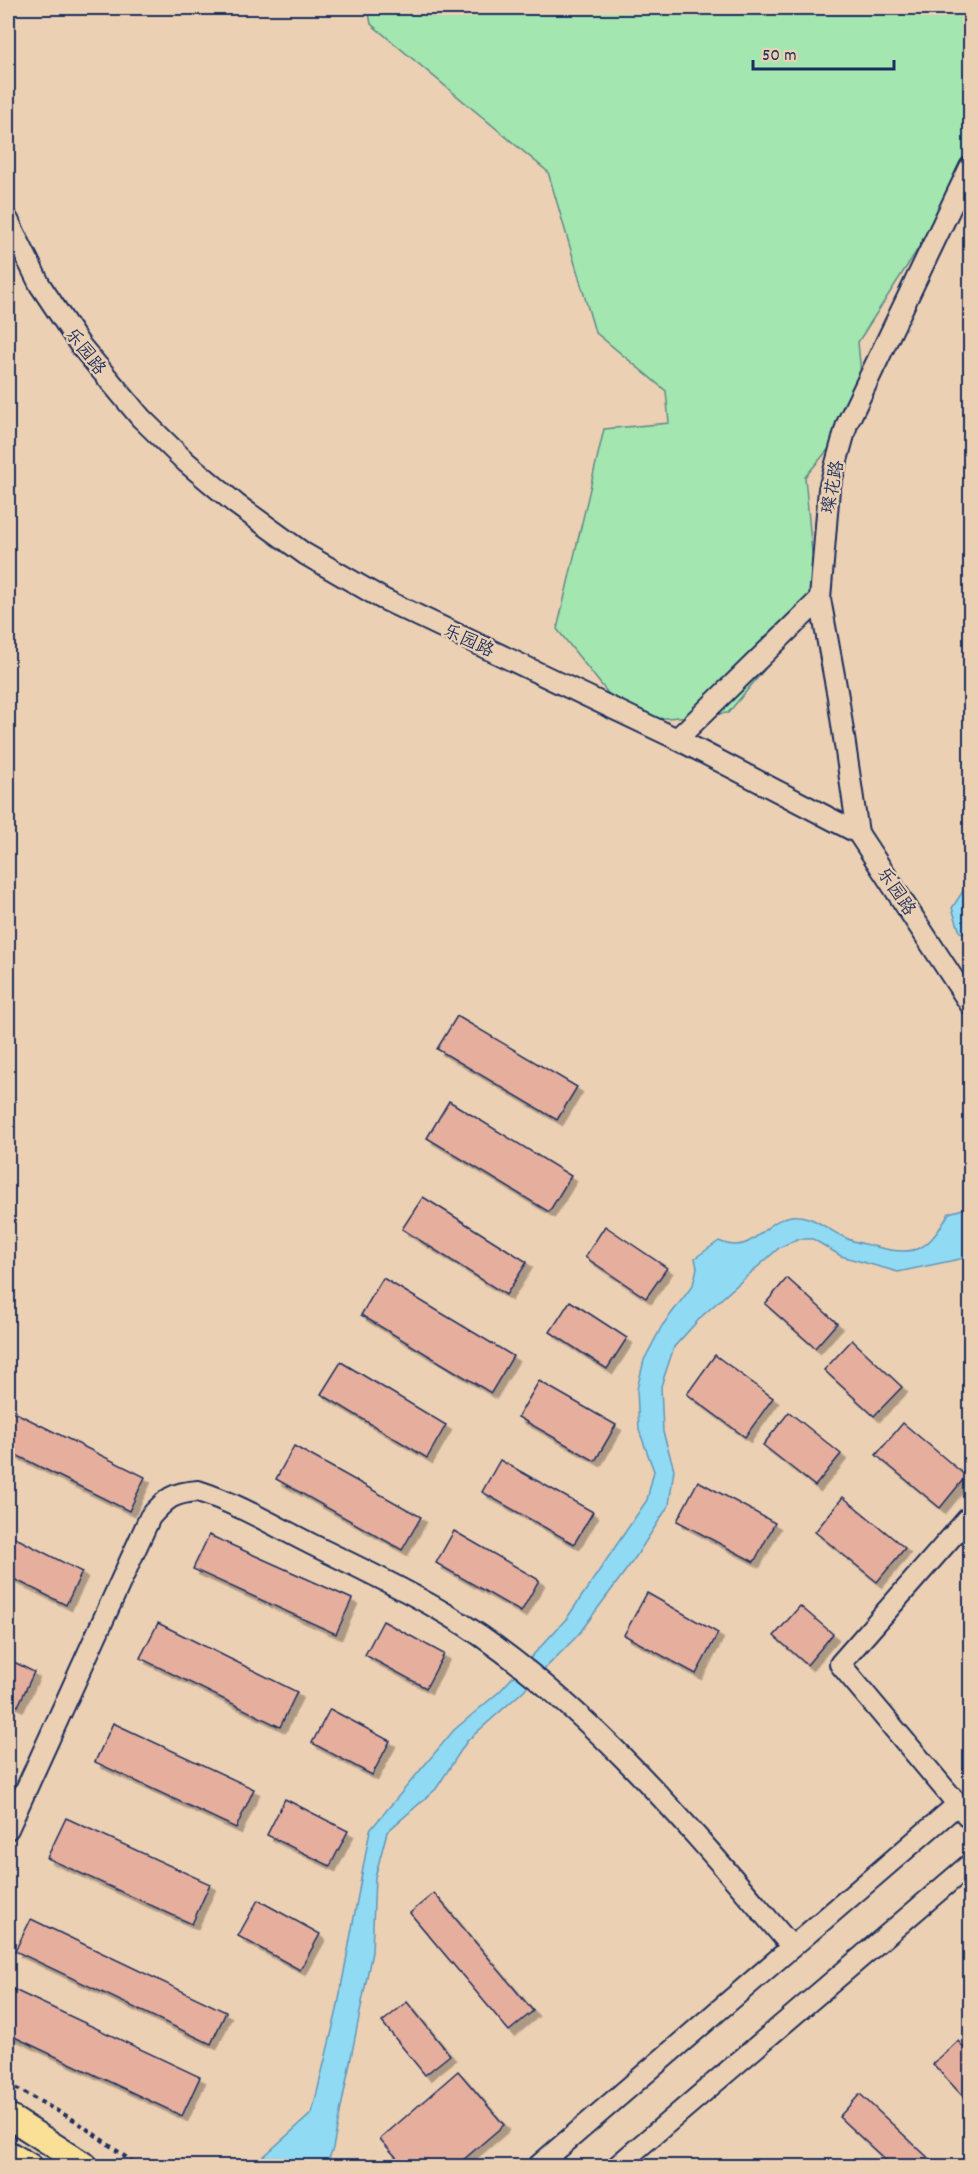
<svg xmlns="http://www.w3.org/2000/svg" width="978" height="2174" viewBox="0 0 978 2174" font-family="Dekko,'LXGW WenKai TC',sans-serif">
	<defs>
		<filter id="shadow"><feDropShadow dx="5.5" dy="5.5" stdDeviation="0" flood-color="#0004"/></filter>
	</defs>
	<rect width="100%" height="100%" fill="#ecd0b3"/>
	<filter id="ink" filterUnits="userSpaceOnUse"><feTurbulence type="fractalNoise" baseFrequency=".0167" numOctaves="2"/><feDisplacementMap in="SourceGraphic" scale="12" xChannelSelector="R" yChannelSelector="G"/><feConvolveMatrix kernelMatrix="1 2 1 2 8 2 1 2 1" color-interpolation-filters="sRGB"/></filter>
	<g filter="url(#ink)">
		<polygon fill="#a3e6b0" stroke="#5f8a87" stroke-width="1.5" points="368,8 970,8 970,168 858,342 864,407 805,477 817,607 728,713 630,721 557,629 604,429 669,423 666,391 595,332 548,172 371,24"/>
		<g fill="#91daf3" stroke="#6296b7" stroke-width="1.5">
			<polygon points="970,880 970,934 960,932 952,908"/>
			<path d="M970 1207V1257L898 1272 841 1256 813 1239H797L779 1248 702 1316 674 1347 661 1386 663 1432 674 1469 669 1505 635 1558 578 1635 521 1693 467 1741 436 1789 387 1832 375 1877 372 1952 333 2148 326 2166H253L312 2113 337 2010 370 1830 454 1730 500 1691 567 1618 647 1500 654 1471 639 1430 637 1389 644 1360 662 1326 693 1285 697 1268 695 1258 719 1241C753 1257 762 1221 791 1216 812 1213 828 1231 846 1238 855 1243 867 1244 877 1247 917 1258 930 1248 949 1213Z"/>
		</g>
		<g fill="#e6ae9d" stroke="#1b2f5e" stroke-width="1.5" filter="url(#shadow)">
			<polygon points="457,1016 577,1087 557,1120 437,1049"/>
			<polygon points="449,1101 571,1176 549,1212 427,1138"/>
			<polygon points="423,1197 527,1262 506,1295 402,1229"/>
			<polygon points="605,1226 667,1268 646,1298 585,1257"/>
			<polygon points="383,1278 513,1356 491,1393 361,1315"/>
			<polygon points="787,1278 837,1323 815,1348 765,1304"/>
			<polygon points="570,1301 627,1338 607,1369 550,1332"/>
			<polygon points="852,1340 902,1387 874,1416 824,1370"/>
			<polygon points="715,1355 773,1398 745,1437 687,1394"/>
			<polygon points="341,1362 446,1425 427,1458 321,1394"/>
			<polygon points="539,1381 616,1425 595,1461 518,1417"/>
			<polygon points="8,1409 145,1477 129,1511 8,1451"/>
			<polygon points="789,1412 841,1454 815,1486 763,1445"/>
			<polygon points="903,1423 966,1476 940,1508 876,1455"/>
			<polygon points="294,1446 421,1517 402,1550 276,1479"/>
			<polygon points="500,1460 593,1512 574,1544 482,1492"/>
			<polygon points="698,1481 775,1523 754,1562 677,1521"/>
			<polygon points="843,1497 905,1548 877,1582 815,1532"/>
			<polygon points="454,1531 539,1580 521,1612 436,1563"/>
			<polygon points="8,1534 82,1572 66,1605 8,1576"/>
			<polygon points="209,1535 352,1599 336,1634 193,1569"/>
			<polygon points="647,1593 718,1633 696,1674 624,1635"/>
			<polygon points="800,1606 833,1634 807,1665 774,1636"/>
			<polygon points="383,1621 444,1654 426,1688 365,1655"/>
			<polygon points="158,1623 297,1692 280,1727 140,1658"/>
			<polygon points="8,1659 34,1672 18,1706 8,1701"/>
			<polygon points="330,1709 390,1741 372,1775 312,1743"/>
			<polygon points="113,1723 254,1789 236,1828 95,1762"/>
			<polygon points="285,1799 348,1831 330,1866 267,1835"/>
			<polygon points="66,1818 210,1884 192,1924 47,1858"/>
			<polygon points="434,1893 533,2011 509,2031 410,1913"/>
			<polygon points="258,1900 320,1934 300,1970 238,1936"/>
			<polygon points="31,1919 226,2012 211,2044 15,1951"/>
			<polygon points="8,1987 200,2077 182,2116 8,2034"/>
			<polygon points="407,2002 450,2055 425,2075 382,2022"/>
			<polygon points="958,2041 970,2055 970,2104 933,2064"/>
			<polygon points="458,2071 504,2125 456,2166 404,2166 380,2139"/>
			<polygon points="860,2094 937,2166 892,2166 839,2117"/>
		</g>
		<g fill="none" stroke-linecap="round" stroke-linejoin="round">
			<g stroke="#1b2f5e" stroke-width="24">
				<g id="minor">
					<polyline points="8,220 40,285 80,345 141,418 186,462 236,504 305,554 383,599 677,739 858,833 970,1004"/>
					<polyline points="677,739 820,599"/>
					<polyline points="858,833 838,697 820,599 829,489 847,424 970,167"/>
					<polyline points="970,1516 840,1664 970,1819"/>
					<path d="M8 1829 150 1517C167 1498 172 1493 198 1491 239 1504 278 1528 317 1547 372 1574 430 1601 481 1636 603 1721 696 1835 792 1947"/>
					<polyline points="538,2166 958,1804"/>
					<polyline points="617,2166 970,1864"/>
				</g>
			</g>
			<g stroke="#1b2f5e" stroke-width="28">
				<g id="major">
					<polyline points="8,2116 86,2166"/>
					<polyline points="8,2153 30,2166"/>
				</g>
			</g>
			<polyline stroke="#1b2f5e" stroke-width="4" stroke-dasharray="4.5 4.5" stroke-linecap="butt" points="8,2084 76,2121 138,2166"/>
			<use href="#minor" stroke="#ecd0b3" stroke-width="20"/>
			<use href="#major" stroke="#fadf96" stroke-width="24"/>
		</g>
	</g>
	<g text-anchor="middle" stroke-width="4.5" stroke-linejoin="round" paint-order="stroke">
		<g font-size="18" fill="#1b2f5e" stroke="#ecd0b3">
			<text transform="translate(86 351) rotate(52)" y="6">乐园路</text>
			<text transform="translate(832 487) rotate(-79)" y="6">璨花路</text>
			<text transform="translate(469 640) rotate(25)" y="6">乐园路</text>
			<text transform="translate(897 891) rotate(56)" y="6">乐园路</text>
		</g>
	</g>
	<rect width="978" height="2174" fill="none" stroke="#ecd0b3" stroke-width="30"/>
	<rect x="15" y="15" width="948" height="2144" fill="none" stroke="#1b2f5e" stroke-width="2" filter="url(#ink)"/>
	<path d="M753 60v9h141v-9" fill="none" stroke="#1b2f5e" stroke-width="3"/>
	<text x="762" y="60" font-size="18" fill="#1b2f5e" stroke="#ecd0b3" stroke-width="4.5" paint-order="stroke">50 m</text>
</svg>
